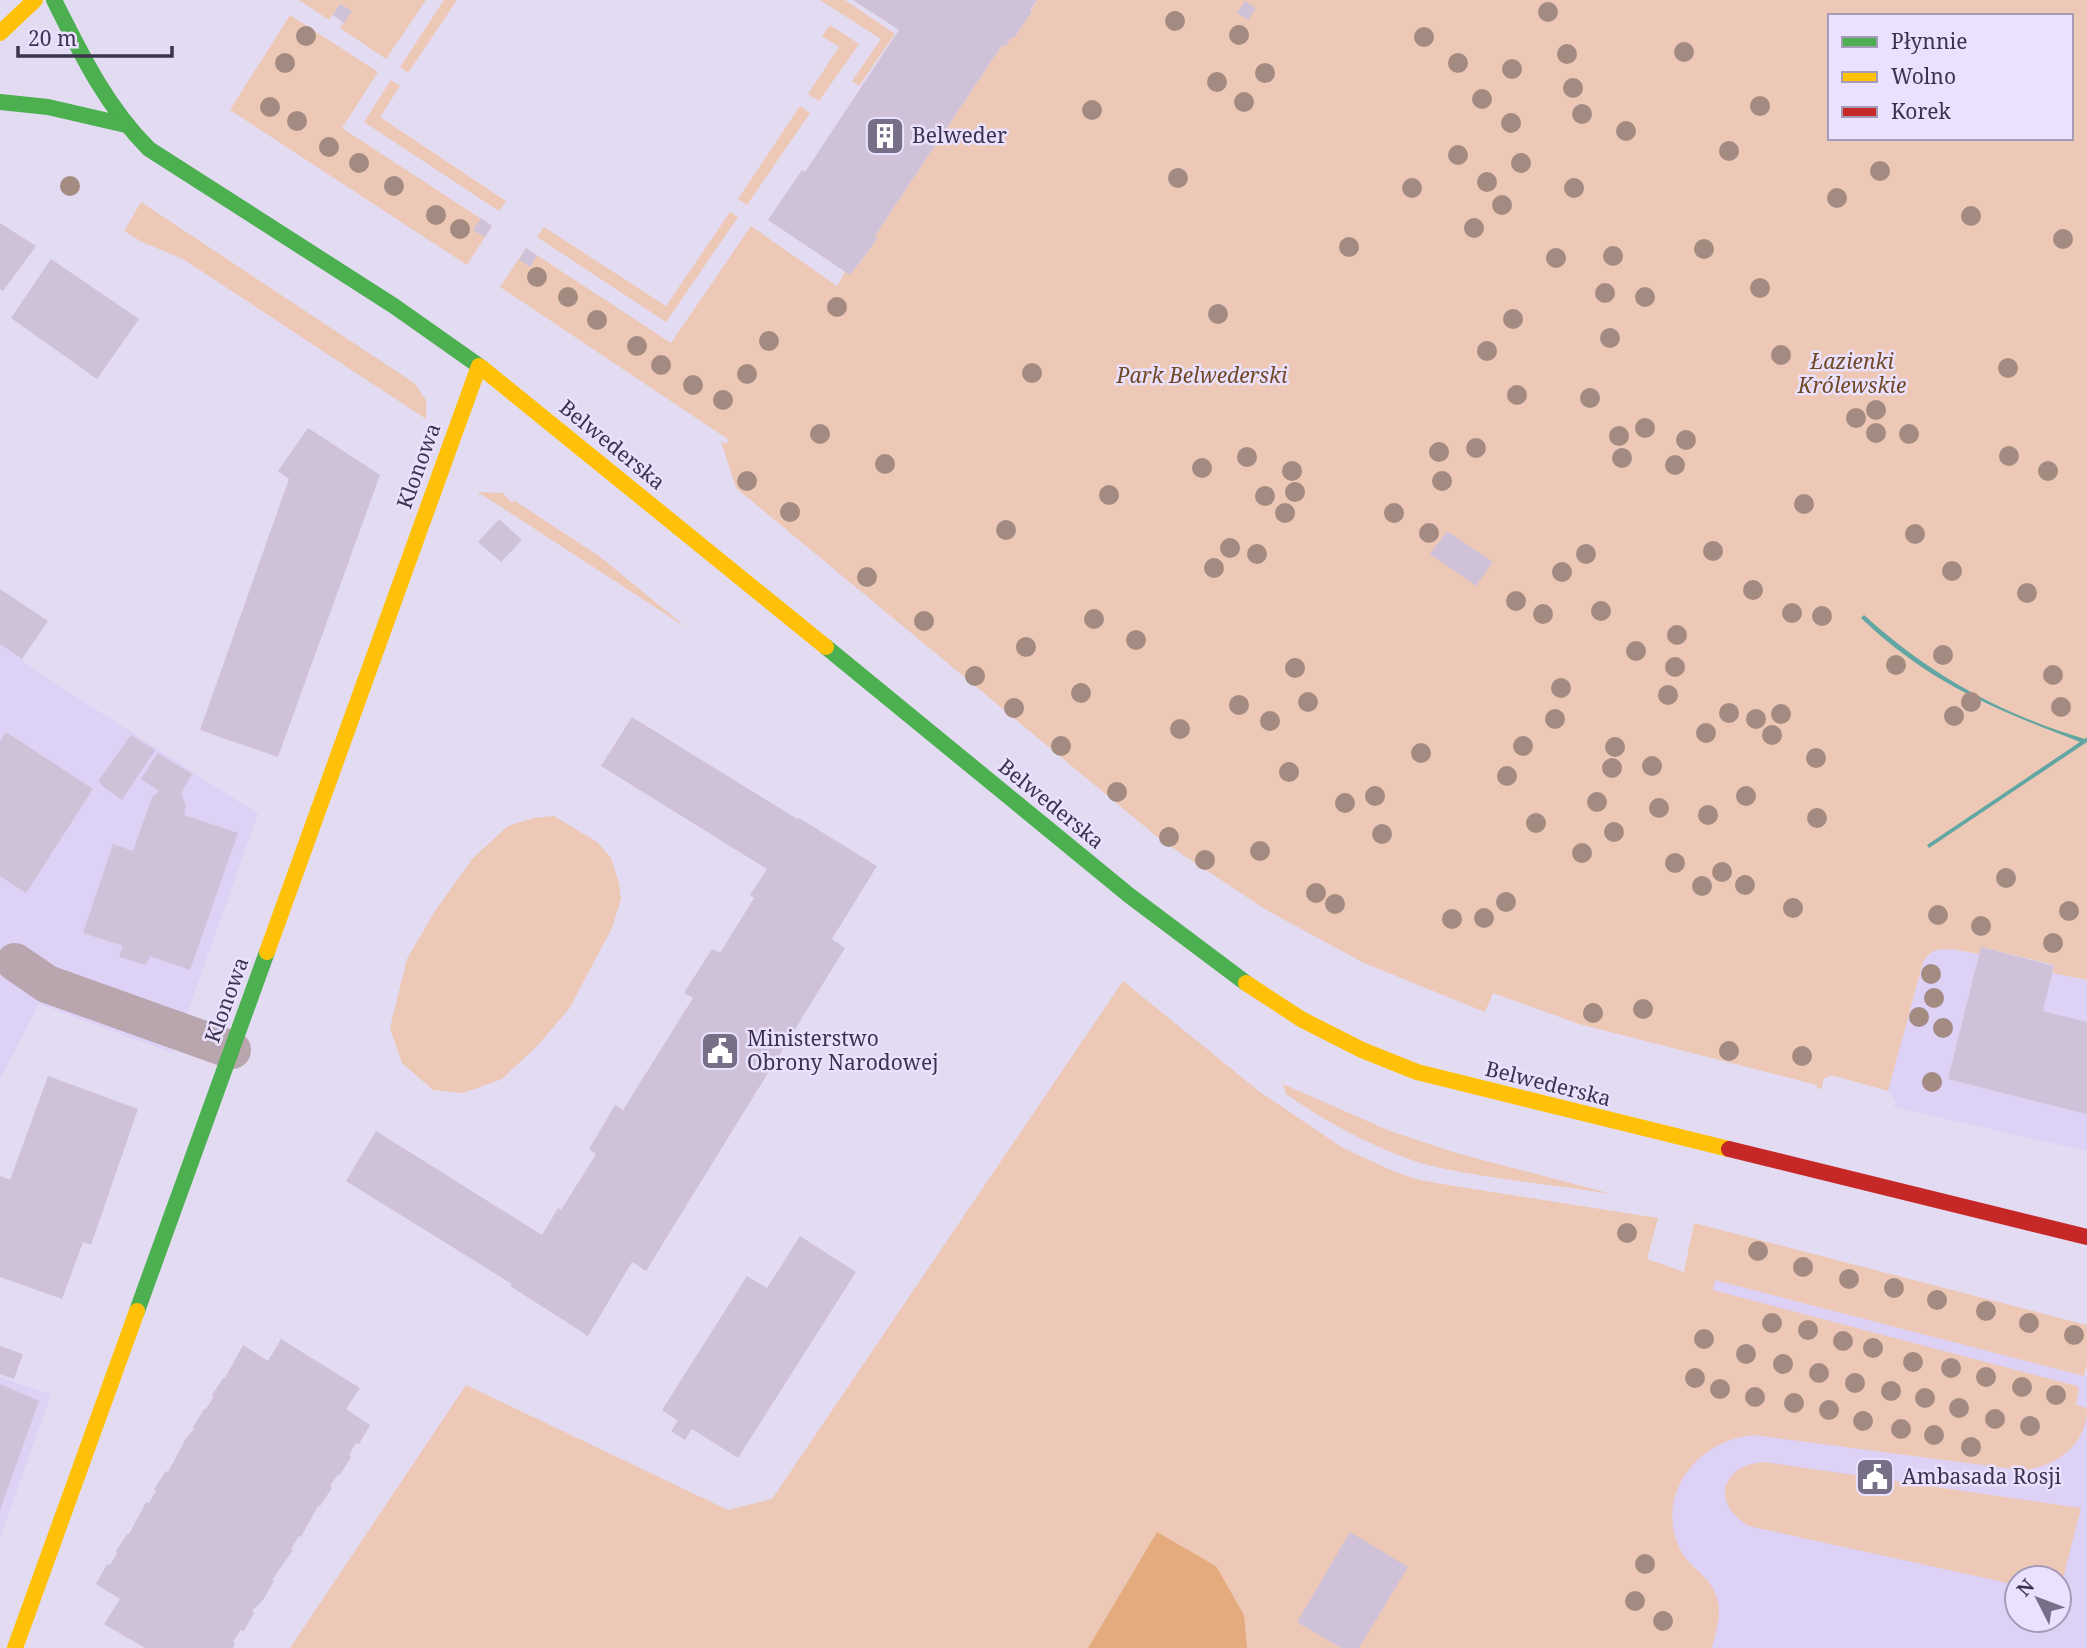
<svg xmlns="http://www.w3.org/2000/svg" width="2087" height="1648" viewBox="0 0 2087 1648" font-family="'Noto Serif',serif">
	<rect width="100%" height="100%" fill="#e2dbf2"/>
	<g fill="#ddd1f5" fill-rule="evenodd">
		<polygon points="0,644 41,674 258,814 173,1053 39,1004 0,1079"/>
		<polygon points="1981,947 2054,966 2053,973 2087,980 2087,1151 1894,1107 1896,1101 1888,1091 1924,960 1938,948 1979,954"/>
		<path d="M1715 1279 2087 1376V1648H1618ZM2017 1578H2059V1620H2017Z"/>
		<polygon points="0,1377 51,1395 0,1538"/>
	</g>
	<g fill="#eec8b6" fill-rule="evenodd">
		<polygon points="299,0 426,0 386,59 340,28 351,11 340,4 329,20"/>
		<polygon points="444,0 457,0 408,73 400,67"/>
		<polygon points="820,0 845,0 895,34 859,86 852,81 881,39"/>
		<path d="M1037 0H2087V980L2053 973 2054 965 1981 947 1979 954C1958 951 1930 940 1922 966L1888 1091 1835 1076 1834 1077 1832 1075 1823 1079 1822 1089 1817 1088V1085L1579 1024 1493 993 1485 1012 1364 963 1268 911 1183 855 1155 835 736 488 721 441 726 444 729 440 500 287 526 248 671 343 751 226 837 286 845 272 858 262 860 263 877 238 875 237 882 225 1002 45 1005 47 1012 37 1014 38ZM1830 16H2071V138H1830Z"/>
		<polygon points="290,15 378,72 342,128 492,226 467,265 230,110"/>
		<polygon points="830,25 859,44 819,101 808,94 839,47 822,36"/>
		<polygon points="391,80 400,86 380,117 506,201 499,211 364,122"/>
		<polygon points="800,106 810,113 747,205 738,199"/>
		<polygon points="141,202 414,383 426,400 426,419 183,259 142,242 124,231"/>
		<polygon points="730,212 738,217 666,322 537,237 544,227 666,306"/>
		<polygon points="480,492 503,493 512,503 515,501 599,556 687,628 481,494 478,496"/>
		<polygon points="554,816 597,842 611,858 619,883 621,899 612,928 569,1009 537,1046 502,1079 463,1093 433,1090 402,1063 390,1028 407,959 435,911 473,858 508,826 534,818"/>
		<path d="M1123 981 1260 1092 1343 1148 1393 1171 1416 1179 1442 1184 1658 1218 1647 1259 1684 1272 1694 1223 2087 1325V1365L2084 1376 1715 1280 1713 1290 2077 1386 2079 1390 2076 1405 2087 1408C2087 1445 2055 1468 2021 1470L1754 1435C1698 1439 1654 1495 1680 1549 1689 1568 1709 1575 1716 1595 1723 1613 1716 1631 1712 1648H290L466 1385 728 1510 772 1499Z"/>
		<path d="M1283 1084 1390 1131 1456 1153 1612 1194C1555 1185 1497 1180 1441 1168 1391 1158 1327 1123 1286 1094Z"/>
		<path d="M1764 1462 2081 1508 2059 1594V1578H2017V1585L1749 1526C1733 1516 1724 1506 1725 1487 1733 1469 1745 1464 1764 1462Z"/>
	</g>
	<polygon fill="#e4ac7e" points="1157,1532 1216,1566 1244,1615 1247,1648 1088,1648"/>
	<path fill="#61a6a2" d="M1864 615C1929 674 2000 714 2085 739L2087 737V742L1929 848 1927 845 2080 742C1993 708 1930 684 1861 618Z"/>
	<g fill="#cfc2d8">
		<polygon points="853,0 1037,0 1030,10 1032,12 1014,38 1012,37 1005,47 1002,45 882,225 875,237 877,238 875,242 850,275 768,220 802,170 805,172 899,30"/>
		<polygon points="1245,1 1256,8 1248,20 1237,13"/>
		<polygon points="340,4 352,11 344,23 333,15"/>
		<polygon points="481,218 492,226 485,237 473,230"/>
		<polygon points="0,223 36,246 3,291 0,289"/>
		<polygon points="526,248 537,256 530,267 519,260"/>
		<polygon points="51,259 139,319 97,379 11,318"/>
		<polygon points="308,428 380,475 278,757 200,730 289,479 278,471"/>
		<polygon points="499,519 522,540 501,562 478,542"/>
		<polygon points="1447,531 1493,562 1476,586 1430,554"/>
		<polygon points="0,589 48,621 22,659 0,644"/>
		<polygon points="632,717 797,819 799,818 877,866 832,939 845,948 646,1271 632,1262 588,1336 510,1286 512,1284 346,1181 376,1131 542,1235 558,1208 561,1210 596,1154 589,1149 615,1105 623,1110 693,998 684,993 712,949 720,953 754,898 750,895 767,869 601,766"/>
		<polygon points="6,732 93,789 26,893 0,876 0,742"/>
		<polygon points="131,735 155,750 122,800 101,785 99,780"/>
		<polygon points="158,753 192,774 181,793 186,806 184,815 238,833 190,970 150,956 146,965 119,957 123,946 83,933 113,844 133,851 152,797 159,791 141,779"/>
		<polygon points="1981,947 2054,966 2043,1011 2087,1022 2087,1114 1948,1079"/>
		<polygon points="48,1076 138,1109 91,1245 83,1242 62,1299 0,1277 0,1176 10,1180"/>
		<polygon points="800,1236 856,1272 738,1458 692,1429 685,1440 671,1431 678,1421 662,1410 747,1276 767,1288"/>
		<polygon points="281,1339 360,1388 346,1409 370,1425 359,1444 356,1443 349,1455 351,1457 340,1475 338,1474 330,1486 332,1488 320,1506 318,1506 301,1537 299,1536 291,1549 293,1550 272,1580 274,1581 263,1600 252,1611 254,1613 244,1631 241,1630 233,1642 235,1644 233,1648 145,1648 104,1624 120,1599 96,1584 107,1564 110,1565 117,1553 116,1551 127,1534 129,1534 146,1502 149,1503 156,1491 154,1489 166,1471 168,1472 185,1440 194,1429 193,1427 204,1409 206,1409 213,1398 212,1395 223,1378 225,1378 243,1345 268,1361"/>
		<polygon points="0,1346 23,1354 14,1379 0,1374"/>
		<polygon points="0,1384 39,1401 0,1510"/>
		<polygon points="1350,1532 1408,1567 1359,1648 1341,1648 1297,1622"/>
	</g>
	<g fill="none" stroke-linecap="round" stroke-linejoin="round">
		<polyline stroke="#b8a5ae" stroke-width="38" points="15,962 47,984 232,1050"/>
		<g stroke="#4caf50" stroke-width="16">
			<path d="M54 0C81 54 106 106 149 149L394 306 482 368"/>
			<polyline points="0,102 48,107 126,125"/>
			<polyline points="826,647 1130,896 1246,983"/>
			<polyline points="137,1311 267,952"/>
		</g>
		<g stroke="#ffc107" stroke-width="16">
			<polyline points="0,33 35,0"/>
			<polyline points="482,368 826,647"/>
			<polyline points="267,952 479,366"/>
			<polyline points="1246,983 1301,1019 1362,1050 1417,1072 1729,1149"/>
			<polyline points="15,1648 137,1311"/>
		</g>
		<polyline stroke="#c62828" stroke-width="16" points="1729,1149 2087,1237"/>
	</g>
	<g fill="#a48b81">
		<circle cx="1548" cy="12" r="10"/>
		<circle cx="1175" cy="21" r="10"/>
		<circle cx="1239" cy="35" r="10"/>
		<circle cx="306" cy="36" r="10"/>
		<circle cx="1424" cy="37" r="10"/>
		<circle cx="1684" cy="52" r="10"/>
		<circle cx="1567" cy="54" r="10"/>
		<circle cx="285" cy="63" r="10"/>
		<circle cx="1458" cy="63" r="10"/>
		<circle cx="1512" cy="69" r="10"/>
		<circle cx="1265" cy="73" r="10"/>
		<circle cx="1217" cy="82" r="10"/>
		<circle cx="1573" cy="88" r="10"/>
		<circle cx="1482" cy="99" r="10"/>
		<circle cx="1244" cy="102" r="10"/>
		<circle cx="1760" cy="106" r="10"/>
		<circle cx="270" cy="107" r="10"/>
		<circle cx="1092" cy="110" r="10"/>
		<circle cx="1582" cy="114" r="10"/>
		<circle cx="297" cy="121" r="10"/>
		<circle cx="1511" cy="123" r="10"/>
		<circle cx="1626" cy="131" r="10"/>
		<circle cx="329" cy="147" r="10"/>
		<circle cx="1729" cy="151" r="10"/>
		<circle cx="1458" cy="155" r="10"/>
		<circle cx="359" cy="163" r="10"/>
		<circle cx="1521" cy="163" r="10"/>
		<circle cx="1880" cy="171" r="10"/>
		<circle cx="1178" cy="178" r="10"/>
		<circle cx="1487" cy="182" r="10"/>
		<circle cx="70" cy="186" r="10"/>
		<circle cx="394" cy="186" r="10"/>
		<circle cx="1412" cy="188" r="10"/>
		<circle cx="1574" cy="188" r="10"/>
		<circle cx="1837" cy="198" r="10"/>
		<circle cx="1502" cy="205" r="10"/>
		<circle cx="436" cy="215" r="10"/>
		<circle cx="1971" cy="216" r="10"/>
		<circle cx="1474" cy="228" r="10"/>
		<circle cx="460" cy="229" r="10"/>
		<circle cx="2063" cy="239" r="10"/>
		<circle cx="1349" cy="247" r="10"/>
		<circle cx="1704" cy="249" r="10"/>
		<circle cx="1613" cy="256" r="10"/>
		<circle cx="1556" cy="258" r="10"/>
		<circle cx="537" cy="277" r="10"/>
		<circle cx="1760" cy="288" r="10"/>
		<circle cx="1605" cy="293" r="10"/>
		<circle cx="568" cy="297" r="10"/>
		<circle cx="1645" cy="297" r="10"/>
		<circle cx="837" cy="307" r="10"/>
		<circle cx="1218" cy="314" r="10"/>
		<circle cx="1513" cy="319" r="10"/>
		<circle cx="597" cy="320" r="10"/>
		<circle cx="1610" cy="338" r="10"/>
		<circle cx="769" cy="341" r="10"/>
		<circle cx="637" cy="346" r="10"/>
		<circle cx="1487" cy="351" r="10"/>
		<circle cx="1781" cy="355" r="10"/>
		<circle cx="661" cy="365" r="10"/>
		<circle cx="2008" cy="368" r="10"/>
		<circle cx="1032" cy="373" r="10"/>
		<circle cx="747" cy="374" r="10"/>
		<circle cx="693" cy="385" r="10"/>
		<circle cx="1517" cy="395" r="10"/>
		<circle cx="1590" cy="398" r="10"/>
		<circle cx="723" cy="400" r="10"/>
		<circle cx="1876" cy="410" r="10"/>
		<circle cx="1856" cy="418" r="10"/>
		<circle cx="1645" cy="428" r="10"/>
		<circle cx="1876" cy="433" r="10"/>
		<circle cx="820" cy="434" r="10"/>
		<circle cx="1909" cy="434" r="10"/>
		<circle cx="1619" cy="436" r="10"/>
		<circle cx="1686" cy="440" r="10"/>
		<circle cx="1476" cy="448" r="10"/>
		<circle cx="1439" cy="452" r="10"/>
		<circle cx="2009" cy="456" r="10"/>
		<circle cx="1247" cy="457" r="10"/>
		<circle cx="1622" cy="458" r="10"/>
		<circle cx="885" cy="464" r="10"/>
		<circle cx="1675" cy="465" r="10"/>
		<circle cx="1202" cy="468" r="10"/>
		<circle cx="1292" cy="471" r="10"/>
		<circle cx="2048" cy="471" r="10"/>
		<circle cx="747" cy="481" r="10"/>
		<circle cx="1442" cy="481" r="10"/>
		<circle cx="1295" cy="492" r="10"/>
		<circle cx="1109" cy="495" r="10"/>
		<circle cx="1265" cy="496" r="10"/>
		<circle cx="1804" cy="504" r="10"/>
		<circle cx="790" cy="512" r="10"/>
		<circle cx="1285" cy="513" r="10"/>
		<circle cx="1394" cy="513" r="10"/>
		<circle cx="1006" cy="530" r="10"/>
		<circle cx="1429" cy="533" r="10"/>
		<circle cx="1915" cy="534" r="10"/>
		<circle cx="1230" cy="548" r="10"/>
		<circle cx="1713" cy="551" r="10"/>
		<circle cx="1257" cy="554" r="10"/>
		<circle cx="1586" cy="554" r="10"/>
		<circle cx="1214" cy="568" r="10"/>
		<circle cx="1952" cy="571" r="10"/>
		<circle cx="1562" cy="572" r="10"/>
		<circle cx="867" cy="577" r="10"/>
		<circle cx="1753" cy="590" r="10"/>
		<circle cx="2027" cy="593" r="10"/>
		<circle cx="1516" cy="601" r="10"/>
		<circle cx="1601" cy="611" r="10"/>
		<circle cx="1792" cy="613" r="10"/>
		<circle cx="1543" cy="614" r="10"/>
		<circle cx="1822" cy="616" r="10"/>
		<circle cx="1094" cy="619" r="10"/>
		<circle cx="924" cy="621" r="10"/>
		<circle cx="1677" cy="635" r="10"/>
		<circle cx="1136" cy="640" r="10"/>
		<circle cx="1026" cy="647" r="10"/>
		<circle cx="1636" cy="651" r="10"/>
		<circle cx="1943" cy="655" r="10"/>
		<circle cx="1896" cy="665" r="10"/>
		<circle cx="1675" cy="667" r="10"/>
		<circle cx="1295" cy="668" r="10"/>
		<circle cx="2053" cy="675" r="10"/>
		<circle cx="975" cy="676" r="10"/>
		<circle cx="1561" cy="688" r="10"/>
		<circle cx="1081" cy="693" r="10"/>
		<circle cx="1668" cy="695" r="10"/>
		<circle cx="1308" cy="702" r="10"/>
		<circle cx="1971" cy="702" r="10"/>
		<circle cx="1239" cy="705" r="10"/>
		<circle cx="2061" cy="707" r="10"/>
		<circle cx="1014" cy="708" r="10"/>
		<circle cx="1729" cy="713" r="10"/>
		<circle cx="1781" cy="714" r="10"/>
		<circle cx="1954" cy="716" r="10"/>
		<circle cx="1555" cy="719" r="10"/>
		<circle cx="1756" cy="719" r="10"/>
		<circle cx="1270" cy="721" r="10"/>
		<circle cx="1180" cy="729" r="10"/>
		<circle cx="1706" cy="733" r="10"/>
		<circle cx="1772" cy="735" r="10"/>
		<circle cx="1061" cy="746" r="10"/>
		<circle cx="1523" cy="746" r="10"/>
		<circle cx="1615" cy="747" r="10"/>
		<circle cx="1421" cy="753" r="10"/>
		<circle cx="1816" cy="758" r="10"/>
		<circle cx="1652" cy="766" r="10"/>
		<circle cx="1612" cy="768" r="10"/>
		<circle cx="1289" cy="772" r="10"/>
		<circle cx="1507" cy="776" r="10"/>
		<circle cx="1117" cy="792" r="10"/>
		<circle cx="1375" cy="796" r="10"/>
		<circle cx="1746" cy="796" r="10"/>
		<circle cx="1597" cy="802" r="10"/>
		<circle cx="1345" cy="803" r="10"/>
		<circle cx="1659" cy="808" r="10"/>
		<circle cx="1708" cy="815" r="10"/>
		<circle cx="1817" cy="818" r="10"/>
		<circle cx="1536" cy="823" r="10"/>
		<circle cx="1614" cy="832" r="10"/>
		<circle cx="1382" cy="834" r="10"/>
		<circle cx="1169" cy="837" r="10"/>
		<circle cx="1260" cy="851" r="10"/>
		<circle cx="1582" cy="853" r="10"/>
		<circle cx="1205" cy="860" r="10"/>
		<circle cx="1675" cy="863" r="10"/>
		<circle cx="1722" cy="872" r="10"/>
		<circle cx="2006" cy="878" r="10"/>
		<circle cx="1745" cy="885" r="10"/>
		<circle cx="1702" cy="886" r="10"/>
		<circle cx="1316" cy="893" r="10"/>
		<circle cx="1506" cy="902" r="10"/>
		<circle cx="1335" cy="904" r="10"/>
		<circle cx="1793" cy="908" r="10"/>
		<circle cx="2069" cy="911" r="10"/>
		<circle cx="1938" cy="915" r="10"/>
		<circle cx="1484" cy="918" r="10"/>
		<circle cx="1452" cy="919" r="10"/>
		<circle cx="1981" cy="926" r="10"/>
		<circle cx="2053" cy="943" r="10"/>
		<circle cx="1931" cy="974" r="10"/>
		<circle cx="1934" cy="998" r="10"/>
		<circle cx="1643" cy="1009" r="10"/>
		<circle cx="1593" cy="1013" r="10"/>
		<circle cx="1919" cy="1017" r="10"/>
		<circle cx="1943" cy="1028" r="10"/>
		<circle cx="1729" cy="1051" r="10"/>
		<circle cx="1802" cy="1056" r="10"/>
		<circle cx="1932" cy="1082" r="10"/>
		<circle cx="1627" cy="1233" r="10"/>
		<circle cx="1758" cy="1251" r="10"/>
		<circle cx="1803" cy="1267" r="10"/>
		<circle cx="1849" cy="1279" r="10"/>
		<circle cx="1894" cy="1288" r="10"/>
		<circle cx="1937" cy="1300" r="10"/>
		<circle cx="1986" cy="1311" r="10"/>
		<circle cx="1772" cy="1323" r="10"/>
		<circle cx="2029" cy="1323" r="10"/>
		<circle cx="1808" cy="1330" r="10"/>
		<circle cx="2074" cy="1335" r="10"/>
		<circle cx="1704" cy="1339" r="10"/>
		<circle cx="1843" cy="1341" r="10"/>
		<circle cx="1873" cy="1348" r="10"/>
		<circle cx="1746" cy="1354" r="10"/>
		<circle cx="1913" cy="1362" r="10"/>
		<circle cx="1783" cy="1364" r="10"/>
		<circle cx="1951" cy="1368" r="10"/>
		<circle cx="1819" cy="1373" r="10"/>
		<circle cx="1986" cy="1377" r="10"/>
		<circle cx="1695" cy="1378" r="10"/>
		<circle cx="1855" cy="1383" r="10"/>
		<circle cx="2022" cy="1387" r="10"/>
		<circle cx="1720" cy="1389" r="10"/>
		<circle cx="1891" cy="1391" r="10"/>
		<circle cx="2056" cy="1395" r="10"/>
		<circle cx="1755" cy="1397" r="10"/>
		<circle cx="1925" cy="1398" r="10"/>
		<circle cx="1794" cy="1403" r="10"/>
		<circle cx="1959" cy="1408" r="10"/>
		<circle cx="1829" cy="1410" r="10"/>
		<circle cx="1995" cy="1419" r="10"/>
		<circle cx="1863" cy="1421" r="10"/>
		<circle cx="2030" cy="1426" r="10"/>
		<circle cx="1901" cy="1429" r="10"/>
		<circle cx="1934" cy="1435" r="10"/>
		<circle cx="1971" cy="1447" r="10"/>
		<circle cx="1645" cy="1564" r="10"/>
		<circle cx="1635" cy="1601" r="10"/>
		<circle cx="1663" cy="1621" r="10"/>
	</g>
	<defs>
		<g id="building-square" transform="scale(2.0125)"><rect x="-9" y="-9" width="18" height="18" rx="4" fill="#776e88" stroke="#eae1fe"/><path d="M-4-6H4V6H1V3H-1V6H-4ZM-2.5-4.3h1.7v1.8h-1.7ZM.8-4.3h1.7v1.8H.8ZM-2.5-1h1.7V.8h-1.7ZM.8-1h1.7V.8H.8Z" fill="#fff"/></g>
		<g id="civic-square" transform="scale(2.0125)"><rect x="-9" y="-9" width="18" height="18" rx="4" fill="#776e88" stroke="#eae1fe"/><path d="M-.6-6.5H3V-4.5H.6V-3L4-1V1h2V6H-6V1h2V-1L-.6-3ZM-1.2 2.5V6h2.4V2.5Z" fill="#fff"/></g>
	</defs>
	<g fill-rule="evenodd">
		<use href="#building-square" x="885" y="136"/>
		<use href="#civic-square" x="720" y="1051"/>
		<use href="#civic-square" x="1875" y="1477"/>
	</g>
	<g text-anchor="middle" stroke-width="5" stroke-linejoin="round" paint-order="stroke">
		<g font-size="21" fill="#3d334f" stroke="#eae1fe" text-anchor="start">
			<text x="912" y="143">Belweder</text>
			<text x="747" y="1046">Ministerstwo<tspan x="747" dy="24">Obrony Narodowej</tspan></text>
			<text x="1902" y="1484">Ambasada Rosji</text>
		</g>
		<g font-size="21" font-style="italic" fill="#714925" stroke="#eae1fe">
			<text x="1852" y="369">Łazienki<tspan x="1852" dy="24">Królewskie</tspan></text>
			<text x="1202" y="383">Park Belwederski</text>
		</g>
		<g font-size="21" fill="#3d334f" stroke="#eae1fe">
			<text transform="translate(612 445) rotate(39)" y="7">Belwederska</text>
			<text transform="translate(419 466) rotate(-70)" y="7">Klonowa</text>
			<text transform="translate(1051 804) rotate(39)" y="7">Belwederska</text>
			<text transform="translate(227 1000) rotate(-70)" y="7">Klonowa</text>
			<text transform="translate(1548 1084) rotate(14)" y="7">Belwederska</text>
		</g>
	</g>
	<rect x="1828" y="14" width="245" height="126" fill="#eae1fe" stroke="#a59bb8" stroke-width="2"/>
	<rect x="1842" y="37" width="35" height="10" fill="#4caf50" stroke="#a59bb8" stroke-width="2"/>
	<text x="1891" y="49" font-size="21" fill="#3d334f">Płynnie</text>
	<rect x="1842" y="72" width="35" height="10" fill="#ffc107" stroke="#a59bb8" stroke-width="2"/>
	<text x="1891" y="84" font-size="21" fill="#3d334f">Wolno</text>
	<rect x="1842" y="107" width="35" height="10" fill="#c62828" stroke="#a59bb8" stroke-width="2"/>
	<text x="1891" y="119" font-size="21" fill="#3d334f">Korek</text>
	<g transform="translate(2038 1599) rotate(312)"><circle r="33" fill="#eae1fe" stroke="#a59bb8" stroke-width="2"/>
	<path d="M0-5L12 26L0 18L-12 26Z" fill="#776e88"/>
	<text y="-10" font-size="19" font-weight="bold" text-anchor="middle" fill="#3d334f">N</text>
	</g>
	<path d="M18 46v10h154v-10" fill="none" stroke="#3d334f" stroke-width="3.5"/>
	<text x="28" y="46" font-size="21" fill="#3d334f" stroke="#eae1fe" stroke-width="5" paint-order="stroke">20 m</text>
</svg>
